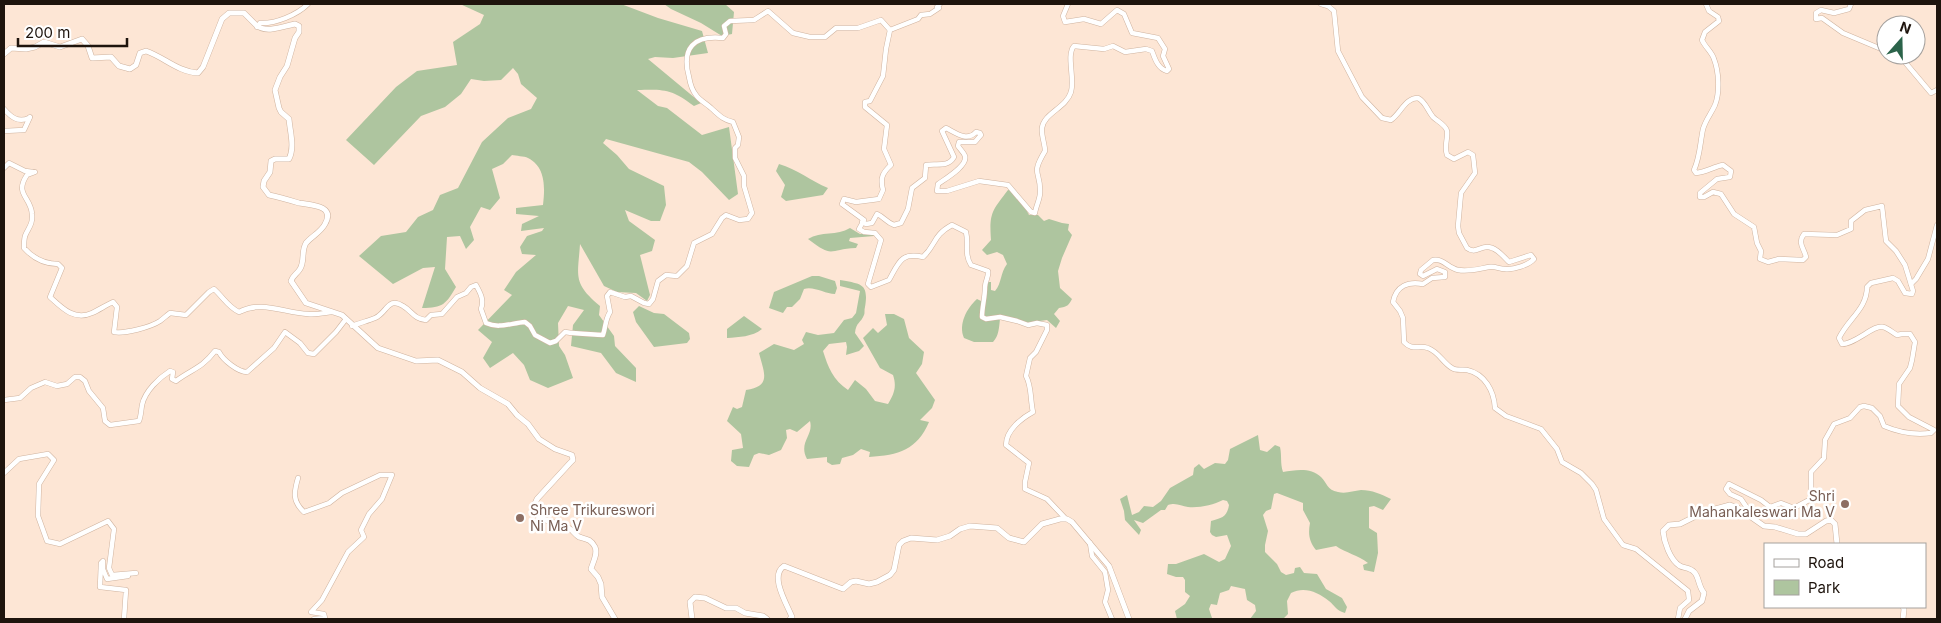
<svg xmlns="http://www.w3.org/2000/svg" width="1941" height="623" viewBox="0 0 1941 623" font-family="Inter,sans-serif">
	<rect width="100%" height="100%" fill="#fde6d5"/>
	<g fill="#aec59f">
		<path d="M460 4H621L658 18 702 31 708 53 673 58 655 57 648 59 701 103 694 106C672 89 664 89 637 90L658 106 667 108 702 135 729 127 738 194 729 200 702 172 689 162 606 139 603 143 617 155 629 169 664 186 666 205 660 221H651L625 210 629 221 655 240 652 251 640 255 650 295 647 301 636 293 617 292 604 286 580 244C578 276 572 283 600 306L599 315 614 336 615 346 636 368V382L616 373 601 353 571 346 573 325 584 310 568 306 558 323 559 346 565 355 573 378 548 388 530 380 524 365 513 353 490 368 483 358 492 342 478 330 512 295 504 290 516 272 536 255 522 254 520 247 527 236 542 231 544 228 521 231 522 224 539 216 516 214V208L543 205C545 188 546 167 528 158 524 156 516 156 512 155L503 164 492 169 500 198 490 210 481 207 470 227 474 240 466 249 460 236 447 237 445 269 456 287C446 304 443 308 422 308L435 267 423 268 393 284 359 256 381 236 406 232 418 217 433 210 440 195 458 188 482 142 508 118 531 109 537 98 521 84 518 74 513 68 501 80 484 81 471 79 461 94 445 107 421 116 374 165 346 140 396 87 417 71 457 65 453 42 480 24 484 15Z"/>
		<polygon points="664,4 725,4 734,12 732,34 722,36 701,23 671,9"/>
		<path d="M779 164C797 169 811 181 828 188L823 195 786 201 781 197 785 185 776 171Z"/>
		<path d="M1008 190C1023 192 1023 204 1029 215H1038L1044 221 1049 219 1062 223 1069 224 1068 230 1072 235 1062 258 1058 271 1060 288 1072 299C1069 305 1067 307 1059 308L1054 314 1060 321 1056 328 1047 320 1025 323 1018 319C1012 320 1011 318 1005 317 996 316 992 320 982 316L987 294V282H991V290L995 291C1002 283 1000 273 1007 264L1003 255 997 252 987 255 982 250 991 240C989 213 992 211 1008 190Z"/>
		<path d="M850 228 860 234 873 233 874 236 850 238 849 241 858 244 856 248C828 249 834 259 808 239 821 231 837 236 850 228Z"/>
		<path d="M812 276H819L835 281 837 288 835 294C825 294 814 286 804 289L800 299 792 307H787L783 313 769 308 774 292Z"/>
		<path d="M840 280C861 284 869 283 865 307 864 310 865 313 864 315 861 323 856 322 855 333L864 346 859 351 846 355 847 347 846 342 829 344 823 351C828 367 833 380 848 390L855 380 866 389 875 401 888 404C894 394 897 387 893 375L880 368 863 338 873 328 878 333 887 325 885 314H894L904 319 909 338 924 352 922 364 916 373 935 400 932 408 920 420 929 422C917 450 899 455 869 457L870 452 861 449 853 455 842 458 840 464 832 465 827 462V457L807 459C798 442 814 436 810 421L797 432 790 429 786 430 787 438 781 450 769 455 759 453 754 455 749 467 737 466 731 461 732 450 743 448 741 434 727 421 733 407 737 409 742 407 746 390C772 386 764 373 759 353L774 344 794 350 804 344 802 340 806 332 818 335 834 333 844 320 852 318 856 313 860 291 840 286Z"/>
		<path d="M977 299 983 302 981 319H1000C999 327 999 336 993 342H974L964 338C958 324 967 308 977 299Z"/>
		<polygon points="639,306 654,313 664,314 689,333 690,339 687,343 654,347 636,322 633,312"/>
		<path d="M744 316 762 329C752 337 739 337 727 338V329Z"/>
		<path d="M1258 435 1260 450 1267 452 1275 445 1280 447C1282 456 1280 463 1283 472 1295 470 1311 467 1321 477 1327 483 1327 490 1338 492 1346 494 1353 491 1361 490 1372 490 1381 494 1391 499L1383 510 1374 506 1369 507V528L1377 533 1378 553 1374 572 1364 570 1363 565 1368 563C1358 555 1346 553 1336 546L1316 550C1309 541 1308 534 1310 523L1303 510V503L1277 493 1274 494 1271 509 1266 511 1263 515 1268 531 1265 545V552L1277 564 1281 572 1286 575 1294 573 1295 568 1300 567 1304 573 1317 574 1326 589 1342 598 1347 607 1345 613C1337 611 1335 606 1329 601 1318 592 1304 586 1291 593L1287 601 1288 614 1283 619H1250L1256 611 1255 605 1247 600 1245 589 1231 586 1229 590 1220 593 1217 605 1211 604 1209 609 1212 618 1209 619H1177L1175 611 1185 604 1190 596 1185 592V580L1183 577H1176L1167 574 1168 564H1176L1204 554 1219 562 1225 559 1231 546 1227 535 1216 537 1212 535 1210 532 1211 521C1222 518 1227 517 1229 505L1227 501 1223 500C1213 505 1200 508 1188 507 1181 506 1176 502 1168 505L1165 510H1161L1143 523 1134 520 1141 530 1139 535 1125 520 1124 511 1120 499 1127 495 1132 515 1139 512 1144 506 1153 507 1161 501 1170 488 1193 475 1194 468 1199 464 1204 469 1215 463 1225 464 1228 460 1230 449Z"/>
	</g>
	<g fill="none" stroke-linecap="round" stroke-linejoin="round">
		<g stroke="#cfb39f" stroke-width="5.5">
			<g id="minor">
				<path d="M940 4 937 7 939 8 930 14 921 15 918 19 890 30 886 49 883 76 870 101 865 102V107L887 125 884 149 891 165C882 173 880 179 883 190L879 199 856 202 844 199 842 204 864 220 859 229 864 232 875 233 881 240 868 284 871 287 889 280C899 262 901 252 923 257 937 244 932 236 952 225L966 232C969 244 964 254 971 265L988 271C989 277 985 281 985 287 985 298 982 307 982 317L986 319 1000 317 1017 321 1028 325 1037 323 1047 325V330L1036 352 1030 358 1026 376C1032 387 1030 399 1033 412 1022 418 1006 430 1006 445L1029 463 1025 482V489L1047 499 1065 518"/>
				<path d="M1321 4 1328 6 1334 11 1338 51 1362 97 1382 118 1391 120C1401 113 1405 98 1418 98 1426 102 1427 110 1433 117 1437 121 1446 125 1447 131 1448 140 1444 145 1447 155L1454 159 1468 152 1473 155 1475 173 1461 193 1458 226 1459 233 1467 248C1475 254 1479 247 1487 247 1496 247 1503 256 1509 262L1531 255 1534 259C1529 265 1513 270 1505 269 1499 269 1495 266 1489 267 1478 269 1469 272 1458 270 1448 268 1443 258 1433 260L1421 270 1420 274 1423 276 1437 269 1445 272V277L1432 278 1423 284C1408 281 1396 286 1393 302L1400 311 1403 318 1404 342C1412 351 1419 345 1428 348 1439 352 1443 363 1452 368 1456 371 1463 369 1467 370 1485 374 1494 391 1495 408L1506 416 1541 429 1557 449 1562 462 1581 473 1592 484 1596 490 1604 519 1623 545 1636 549 1688 591 1689 600 1680 608 1678 619"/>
				<path d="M1706 4 1709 11 1718 17 1719 21 1705 32 1702 40C1705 47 1712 52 1714 59 1719 72 1720 92 1715 105 1711 114 1706 119 1703 129 1700 143 1700 157 1694 170L1696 173C1706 172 1713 167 1723 165L1731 171 1730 177 1717 179 1700 193V197H1704L1713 192 1721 194 1734 214 1754 227 1757 243 1761 251 1760 259 1768 262 1779 259 1803 260 1806 257C1804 248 1797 243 1804 234L1837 235 1851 229V221L1865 210 1882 206 1886 241 1896 251 1905 265 1913 291 1912 294 1905 293 1898 281 1893 278 1871 283 1867 287C1867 309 1848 319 1839 338L1842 344C1856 344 1874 324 1883 327 1888 328 1893 333 1897 335L1902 334H1910L1915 342 1912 360 1910 368 1899 384 1898 406 1909 417 1934 430 1931 433C1916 435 1898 432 1884 426L1880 416 1872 408 1864 406 1860 407 1850 418 1834 424 1825 440 1824 458 1811 472V499L1794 508 1781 503 1770 507 1761 500 1729 484 1726 489 1730 494 1741 499 1754 518"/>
				<polyline points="1851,4 1849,9 1834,13 1821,10 1816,13 1816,19 1822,18 1843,33 1886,51"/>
				<path d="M257 27 260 23C275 24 297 15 308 4"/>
				<polyline points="1899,55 1931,93 1937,90"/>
				<path d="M4 109C11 117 18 123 29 118"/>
				<polyline points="4,131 24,130 30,117"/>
				<polyline points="4,168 9,163 25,171 33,172"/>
				<path d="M35 172 27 175C14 194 31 197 32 214 33 225 28 228 25 236 24 240 24 245 24 248 33 258 45 264 58 264L62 268 50 297C62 308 74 321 92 313 99 310 106 305 113 302L117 307 114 332C125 334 151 327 160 321 164 318 166 316 170 313L186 315 209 292 214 289C223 297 228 307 239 312 262 300 284 313 308 314 316 315 324 313 332 312"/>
				<path d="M862 222 866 224 872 223 877 214C884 217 886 222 894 225L901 223 908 209 912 188 925 178 926 165C936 163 948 168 954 157L942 131 946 128C956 133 967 142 976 132L980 133 981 135 975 142H959L958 146C960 149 964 153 965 156 968 166 945 179 938 184L937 191H947L979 181 1008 185 1031 212 1035 213C1036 206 1040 199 1040 193 1041 170 1030 176 1045 151 1045 144 1041 135 1042 128 1044 113 1066 108 1071 92 1075 78 1066 55 1074 46L1104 49 1113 46 1125 52 1146 49 1152 51C1155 59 1158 69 1167 71L1169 69 1163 56 1165 49 1158 38 1132 33 1124 14 1117 10 1101 24 1084 19 1065 22 1063 16 1068 4"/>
				<polyline points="1911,284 1916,279 1928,259 1937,225"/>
				<path d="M352 326C359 323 368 321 375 318 387 313 388 296 403 306 412 311 414 319 426 320L431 315 442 314 457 297 466 293 471 287 476 285C481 294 484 300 481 309L486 323C499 329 511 323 525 322L530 326 535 335 550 343 556 341 565 332C578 334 590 334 603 335 606 326 605 320 610 312L607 296 610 292 625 297 631 296 644 303 649 304 653 299 658 281 666 275 677 276 687 266 694 243 712 234 722 218 726 215 739 220 748 219 752 213 744 186V176L735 158V148L738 145 739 137 733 122C723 120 719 115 711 108 707 104 699 100 696 95 692 90 690 83 689 77 681 48 694 35 723 38L726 34 724 26 730 21 754 20 768 11 793 33 810 37H825L836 28H858L881 20 890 30"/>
				<path d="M4 400 20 398 31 388 45 382 57 386 67 384 75 377H80L85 381 89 391 103 408 105 421 110 425 139 421C141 416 141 411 142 405 145 391 159 378 170 371L173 372 172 379 176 381C192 369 201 369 215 351L219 352C223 360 238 372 247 372L274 348 285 332 300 343 308 353 314 354 336 332 346 319"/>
				<polyline points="4,473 19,459 48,454 54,460 39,484 38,516 47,541 60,544 108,521 114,529 109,568 112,575 136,573"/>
				<path d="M298 478C294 492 292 501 304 512L329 503 342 493 380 475H392L382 499 369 514 361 530 364 537 348 552 322 600 311 612 324 614 325 618 314 619"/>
				<polyline points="1090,543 1092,556 1105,572 1108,590 1105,602 1112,619"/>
				<polyline points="124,619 126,590 100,587 101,563 103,561 103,569 107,579 128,576"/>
			</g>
		</g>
		<g stroke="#cfb39f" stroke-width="6">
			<g id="tertiary">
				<path d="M4 54 11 48 26 49 35 47 44 42 60 47 82 39 88 46 92 58 111 57 119 66 130 69 136 65 140 53 146 51C164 57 178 72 198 73L203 67 222 19 229 13H244C248 17 252 21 256 25 266 34 284 26 295 24L299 26V32L295 38 287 66 280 77 275 90 279 108 281 112 289 119C290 132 295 147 289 159H275L271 161 270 172 264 181 263 187 269 195C279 197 289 200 299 203 310 205 336 205 325 224 321 232 312 236 306 243 301 251 305 261 300 269 297 274 293 275 291 281L306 303 342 315 378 348 416 361 438 360 462 372 480 388 508 404 517 415 528 424 539 439 555 449 572 455 573 460 570 463 537 499C525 521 555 521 567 527 572 529 575 535 579 537 586 539 591 539 595 547 598 554 593 562 591 569L598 577 601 584 602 597 615 619"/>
				<polyline points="692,619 690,602 695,597 705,598 726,608 736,608 745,613 763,616 767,619"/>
				<path d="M790 619 792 617C787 604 769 576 784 566L843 589 851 582 856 581 869 584 877 582 890 575 894 570 899 545 903 541 911 538 937 540 950 536 960 529 970 526 997 528 1009 538 1024 542 1042 524 1060 519H1067L1072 522 1109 566 1129 619"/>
				<path d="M1685 619 1689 611 1702 601 1704 593C1698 586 1699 576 1694 572 1691 568 1684 568 1680 566 1670 560 1664 542 1663 531L1669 525 1680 524 1704 512 1730 505 1738 508 1764 526 1775 527 1798 534H1806L1826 521 1831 520 1835 524 1837 544"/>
				<polyline points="1903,619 1904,609 1903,607"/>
			</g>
		</g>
		<use href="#minor" stroke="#fff" stroke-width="4.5"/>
		<use href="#tertiary" stroke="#fff" stroke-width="5"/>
	</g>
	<g fill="#8d6e63" stroke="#fff" stroke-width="2">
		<circle cx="1845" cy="504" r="5"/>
		<circle cx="520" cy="518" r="5"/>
	</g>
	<g text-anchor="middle" stroke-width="5" stroke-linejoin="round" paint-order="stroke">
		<g font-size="14" fill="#785e54" stroke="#fff" text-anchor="end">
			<text x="1835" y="501">Shri<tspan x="1835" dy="16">Mahankaleswari Ma V</tspan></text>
			<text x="530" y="515" text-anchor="start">Shree Trikureswori<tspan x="530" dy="16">Ni Ma V</tspan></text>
		</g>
	</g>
	<rect width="1941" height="623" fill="none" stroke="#1e140d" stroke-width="10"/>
	<rect x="1764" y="543" width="162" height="65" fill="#ffffff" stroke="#a5a19e"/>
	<rect x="1774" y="559" width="25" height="8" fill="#ffffff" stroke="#a5a19e"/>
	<text x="1808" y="568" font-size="15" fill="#1e140d">Road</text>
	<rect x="1774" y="580" width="25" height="15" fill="#aec59f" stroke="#a5a19e"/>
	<text x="1808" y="593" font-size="15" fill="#1e140d">Park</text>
	<g transform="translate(1901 40) rotate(20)"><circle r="24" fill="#ffffff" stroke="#a5a19e"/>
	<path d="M0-4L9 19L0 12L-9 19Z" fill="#2b634a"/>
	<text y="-8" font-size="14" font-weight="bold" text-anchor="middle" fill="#1e140d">N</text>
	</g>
	<path d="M18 38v8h109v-8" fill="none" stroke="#1e140d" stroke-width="2.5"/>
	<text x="25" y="38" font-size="15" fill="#1e140d" stroke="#ffffff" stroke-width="4" paint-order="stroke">200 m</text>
</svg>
